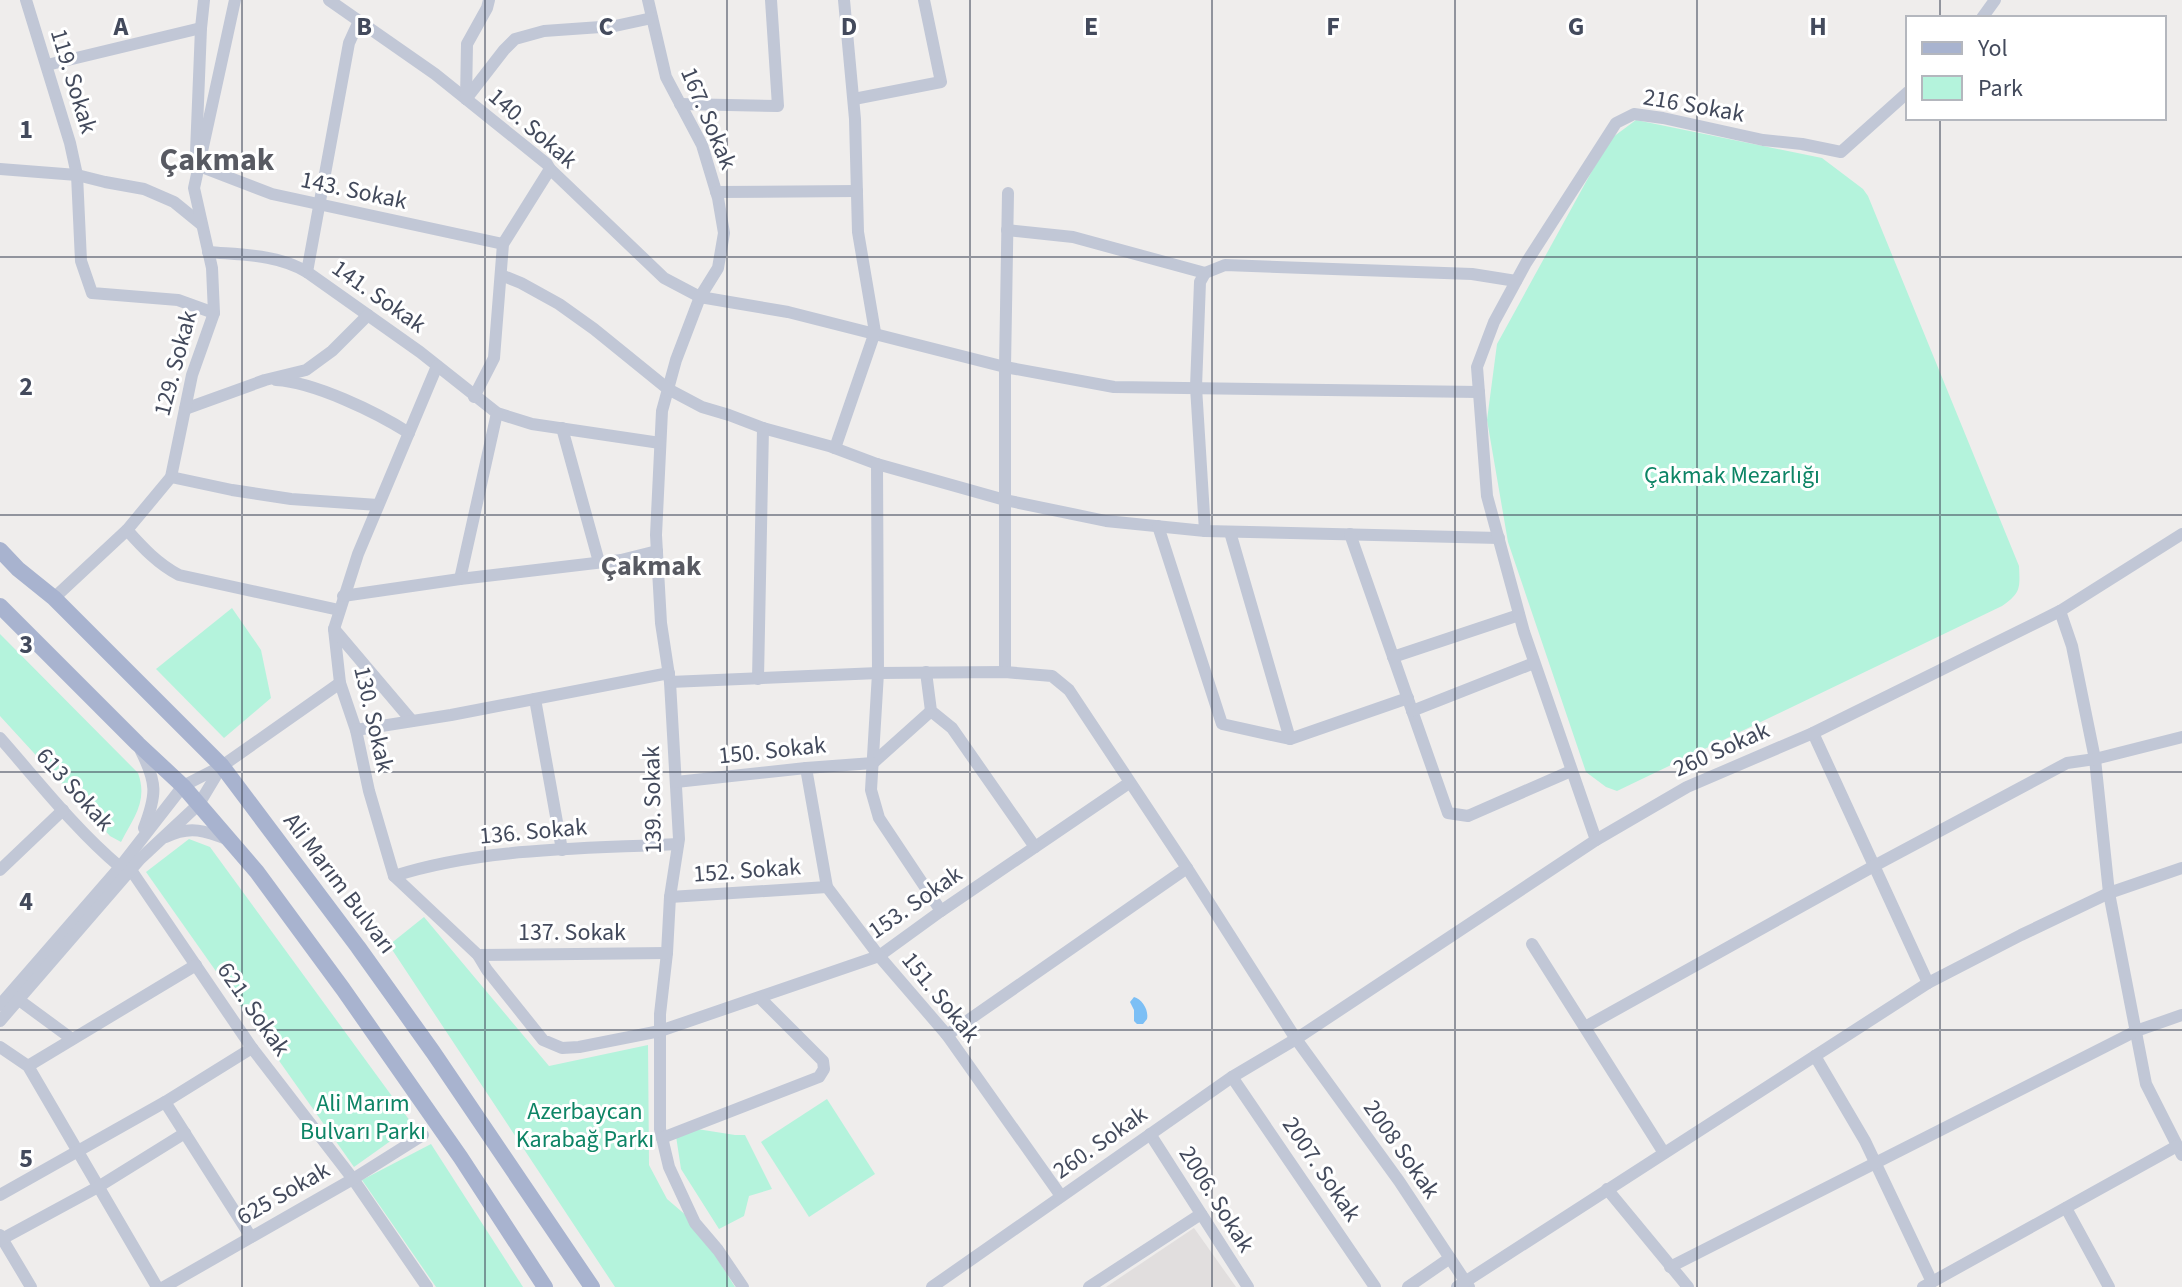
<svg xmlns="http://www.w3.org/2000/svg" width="2182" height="1287" viewBox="0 0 2182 1287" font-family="'Source Sans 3',sans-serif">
	<rect width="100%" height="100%" fill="#efedec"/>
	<polygon fill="#e1dede" points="1194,1228 1236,1287 1106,1287"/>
	<g fill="#b4f3dc">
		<path d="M1636 120 1822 158 1863 189 1868 196 2019 566C2020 588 2021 593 2002 606L1617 791 1606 787 1586 772 1508 542 1487 420 1497 344 1609 140Z"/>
		<polygon points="232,608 261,650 271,698 224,738 156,669"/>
		<path d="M0 634 138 773C148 801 134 817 121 842L110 836 0 716Z"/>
		<polygon points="189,839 210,847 413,1125 354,1167 146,872"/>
		<polygon points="424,917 549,1066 648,1045 649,1165 667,1199 695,1223 735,1287 615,1287 389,945"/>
		<polygon points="827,1099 875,1174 809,1217 761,1142"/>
		<polygon points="697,1129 735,1135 745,1135 772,1189 749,1196 744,1216 719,1229 681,1169 676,1136"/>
		<polygon points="431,1144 523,1287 436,1287 362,1180"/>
	</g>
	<path fill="#7cbff5" d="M1134 997C1142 999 1149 1010 1147 1019L1143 1024H1137L1134 1021V1010L1130 1002Z"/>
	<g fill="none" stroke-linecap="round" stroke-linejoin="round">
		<g stroke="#c1c7d6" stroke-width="12">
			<polyline points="26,0 70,143 77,175 81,261 92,293 178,300 214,313"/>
			<polyline points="329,0 435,74 547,164 550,169 664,278 700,297 788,312 1005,367 1114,387 1479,392"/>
			<polyline points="648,0 666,77 702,145 718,198 724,233 718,268 700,297 676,360 662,411 656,535 661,623 670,682 679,839 670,897 667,953 660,1014 660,1129 669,1167 695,1223 718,1250 743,1287"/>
			<polyline points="1982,18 1995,0"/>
			<polyline points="359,21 349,43 307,272 420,352 497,413 532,424 660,443"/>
			<polyline points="47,65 201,28"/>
			<polyline points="466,99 504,50 515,39 544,31 615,26 652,18"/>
			<polyline points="466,99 467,44 487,8 489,0"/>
			<polyline points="854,99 941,82 924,0"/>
			<polyline points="680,104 778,106 771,0"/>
			<polyline points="196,152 201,28 204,0"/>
			<polyline points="199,166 272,194 503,244"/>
			<polyline points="0,169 77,175 105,182 144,189 174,202 201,224"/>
			<polyline points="716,192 857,191"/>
			<polyline points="1007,230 1073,237 1205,273"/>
			<path d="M208 252C242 255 277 254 307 272"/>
			<polyline points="501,275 521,283 559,304 594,329 668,389 702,407 729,415 763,428 829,446 877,464 1005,500 1106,521 1205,531 1499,538"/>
			<polyline points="437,366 358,554 334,629 340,683 356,730 369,791 394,876 478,955 487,970 543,1040 562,1048 579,1047 660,1031 879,956 941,911 1129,783"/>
			<path d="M276 380C314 382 376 412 409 433"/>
			<polyline points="474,397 494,358 503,244 550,169"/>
			<polyline points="185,409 265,380 306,370 332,351 368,315"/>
			<polyline points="562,428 599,562"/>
			<polyline points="835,448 875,332 858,232 855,119 844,0"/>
			<polyline points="877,464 878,673 871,790 879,818 941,911"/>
			<polyline points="171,477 232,490 291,499 378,505"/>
			<polyline points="1158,526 1222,724 1290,739 1408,698"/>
			<path d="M127 530C143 548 158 564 179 575L339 610"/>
			<polyline points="1205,531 1196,387 1200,282 1205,273 1225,265 1472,274 1516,281"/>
			<polyline points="1230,532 1290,739"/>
			<polyline points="1350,534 1448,813 1468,816 1571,771"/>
			<polyline points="460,579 497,413"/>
			<polyline points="343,596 460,579 621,560 657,551"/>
			<polyline points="54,598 127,530 171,477 192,375 214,313 212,268 194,188 235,0"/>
			<polyline points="2060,611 2072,646 2095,759 2109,893 2146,1084 2182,1155"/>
			<polyline points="334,629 412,721"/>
			<polyline points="1393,657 1519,615"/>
			<polyline points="926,672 931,711 952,728 1035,847"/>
			<polyline points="1005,672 1005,367 1008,193"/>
			<polyline points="758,679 763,428"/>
			<polyline points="670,682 878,673 1005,672 1052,676 1069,690 1187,868 1296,1039 1399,1181 1469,1287"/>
			<polyline points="535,699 562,850"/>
			<polyline points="1412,711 1534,663"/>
			<polyline points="356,730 451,715 669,673"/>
			<polyline points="1813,733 1928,983"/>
			<path d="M0 738C38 781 75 829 120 867"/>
			<path d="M141 751C157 783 157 794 144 828"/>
			<polyline points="873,763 931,711"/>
			<polyline points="806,768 827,887 879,956 947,1035 1061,1196"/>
			<polyline points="676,782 806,768 873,763"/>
			<path d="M166 837C190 825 206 831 229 840"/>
			<polyline points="1596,840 1524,632 1487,496 1477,367 1494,322 1526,263 1616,123 1634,114 1663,118 1763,140 1802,144 1841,152 1908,92"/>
			<polyline points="0,870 63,810"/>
			<polyline points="131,870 252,1048 353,1179 427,1287"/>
			<path d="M394 876C485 847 584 849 678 844"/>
			<polyline points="670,897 827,887"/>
			<polyline points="1532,944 1664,1153"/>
			<polyline points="478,955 667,953"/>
			<polyline points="19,1000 72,1039"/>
			<polyline points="0,1005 120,867 183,786 222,766 340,683"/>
			<polyline points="0,1021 140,859 199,804 220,769"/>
			<polyline points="1585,1027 1874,866 2067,763 2095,759 2182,737"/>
			<polyline points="947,1035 1187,868"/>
			<polyline points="0,1047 28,1066 157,1287"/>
			<polyline points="1815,1056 1865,1141 1932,1282"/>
			<polyline points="28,1066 196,965"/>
			<polyline points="1232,1077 1375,1287"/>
			<polyline points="165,1102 251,1237"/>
			<polyline points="1150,1134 1248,1287"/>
			<polyline points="662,1138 819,1077 824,1069 823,1061 760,998"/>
			<polyline points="1607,1189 1688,1287"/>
			<polyline points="0,1195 165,1102 252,1048"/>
			<polyline points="2066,1208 2109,1287"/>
			<polyline points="0,1235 31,1287"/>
			<polyline points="2,1239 98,1187 185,1133"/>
			<polyline points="1670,1267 2136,1031 2182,1015"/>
			<polyline points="164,1287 353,1179 423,1135"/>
			<polyline points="932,1287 1232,1077 1296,1039 1596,840 1687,787 1813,733 2060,611 2182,534"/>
			<polyline points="1089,1287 1201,1214"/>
			<polyline points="1408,1287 1450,1258"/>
			<polyline points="1457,1287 1928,983 2021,935 2109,893 2182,868"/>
			<polyline points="1923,1287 2177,1146"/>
		</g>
		<g stroke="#a8b3cf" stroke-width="16">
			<polyline points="0,550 18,569 54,598 222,766 358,947 433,1052 592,1287"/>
			<polyline points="0,606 138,744 183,786 257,872 343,989 461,1158 545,1287"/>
		</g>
	</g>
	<path fill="none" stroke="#434a5c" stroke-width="2" stroke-opacity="0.55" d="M242 0V1287M485 0V1287M727 0V1287M970 0V1287M1212 0V1287M1455 0V1287M1697 0V1287M1940 0V18M1940 118V1287M0 257H2182M0 515H2182M0 772H2182M0 1030H2182"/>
	<g text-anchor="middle" stroke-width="6" stroke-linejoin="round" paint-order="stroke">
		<g font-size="24" fill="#434a5c" stroke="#fff">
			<text transform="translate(74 81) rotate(73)" y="8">119. Sokak</text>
			<text transform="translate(1694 105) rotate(10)" y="8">216 Sokak</text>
			<text transform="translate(709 118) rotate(67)" y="8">167. Sokak</text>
			<text transform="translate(533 128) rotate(41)" y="8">140. Sokak</text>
			<text transform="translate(354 190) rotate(12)" y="8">143. Sokak</text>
			<text transform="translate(379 296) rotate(35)" y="8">141. Sokak</text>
			<text transform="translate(175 363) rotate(-75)" y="8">129. Sokak</text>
			<text transform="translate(374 719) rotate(77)" y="8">130. Sokak</text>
			<text transform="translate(1721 749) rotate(-24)" y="8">260 Sokak</text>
			<text transform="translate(772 750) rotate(-6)" y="8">150. Sokak</text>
			<text transform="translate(75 789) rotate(48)" y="8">613 Sokak</text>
			<text transform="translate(652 800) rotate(-91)" y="8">139. Sokak</text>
			<text transform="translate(533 831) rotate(-5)" y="8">136. Sokak</text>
			<text transform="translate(747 870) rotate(-4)" y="8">152. Sokak</text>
			<text transform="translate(340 883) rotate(53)" y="8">Ali Marım Bulvarı</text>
			<text transform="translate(915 902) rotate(-35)" y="8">153. Sokak</text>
			<text x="572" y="940">137. Sokak</text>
			<text transform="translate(941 997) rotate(51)" y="8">151. Sokak</text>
			<text transform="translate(254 1009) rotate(55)" y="8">621. Sokak</text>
			<text transform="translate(1100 1142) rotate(-35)" y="8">260. Sokak</text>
			<text transform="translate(1402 1149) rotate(55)" y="8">2008 Sokak</text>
			<text transform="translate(1322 1169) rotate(56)" y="8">2007. Sokak</text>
			<text transform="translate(283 1193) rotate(-30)" y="8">625 Sokak</text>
			<text transform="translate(1217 1199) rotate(58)" y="8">2006. Sokak</text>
		</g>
		<g font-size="24" fill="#0d8465" stroke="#fff">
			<text x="1732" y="483">Çakmak Mezarlığı</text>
			<text x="363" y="1111">Ali Marım<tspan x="363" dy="28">Bulvarı Parkı</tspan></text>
			<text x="585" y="1119">Azerbaycan<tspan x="585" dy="28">Karabağ Parkı</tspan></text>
		</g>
		<g font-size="28" font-weight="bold" fill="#585a62" stroke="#fff">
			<text x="651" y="575">Çakmak</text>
		</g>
		<g font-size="32" font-weight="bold" fill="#585a62" stroke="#fff">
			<text x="217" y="170">Çakmak</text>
		</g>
	</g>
	<g font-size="26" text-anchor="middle" font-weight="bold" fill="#434a5c" stroke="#fff" stroke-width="6" stroke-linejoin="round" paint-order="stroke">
		<text x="121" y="35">A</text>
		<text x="364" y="35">B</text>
		<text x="606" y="35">C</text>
		<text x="849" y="35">D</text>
		<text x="1091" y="35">E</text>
		<text x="1333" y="35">F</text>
		<text x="1576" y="35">G</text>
		<text x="1818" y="35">H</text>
		<text x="26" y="138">1</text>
		<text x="26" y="395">2</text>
		<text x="26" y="653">3</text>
		<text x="26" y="910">4</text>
		<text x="26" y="1167">5</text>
	</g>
	<rect x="1906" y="16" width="260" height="104" fill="#ffffff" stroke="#b4b7be" stroke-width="2"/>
	<rect x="1922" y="42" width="40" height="12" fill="#a8b3cf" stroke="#b4b7be" stroke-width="2"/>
	<text x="1978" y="56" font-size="24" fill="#434a5c">Yol</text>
	<rect x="1922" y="76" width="40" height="24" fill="#b4f3dc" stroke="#b4b7be" stroke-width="2"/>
	<text x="1978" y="96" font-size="24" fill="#434a5c">Park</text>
</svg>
